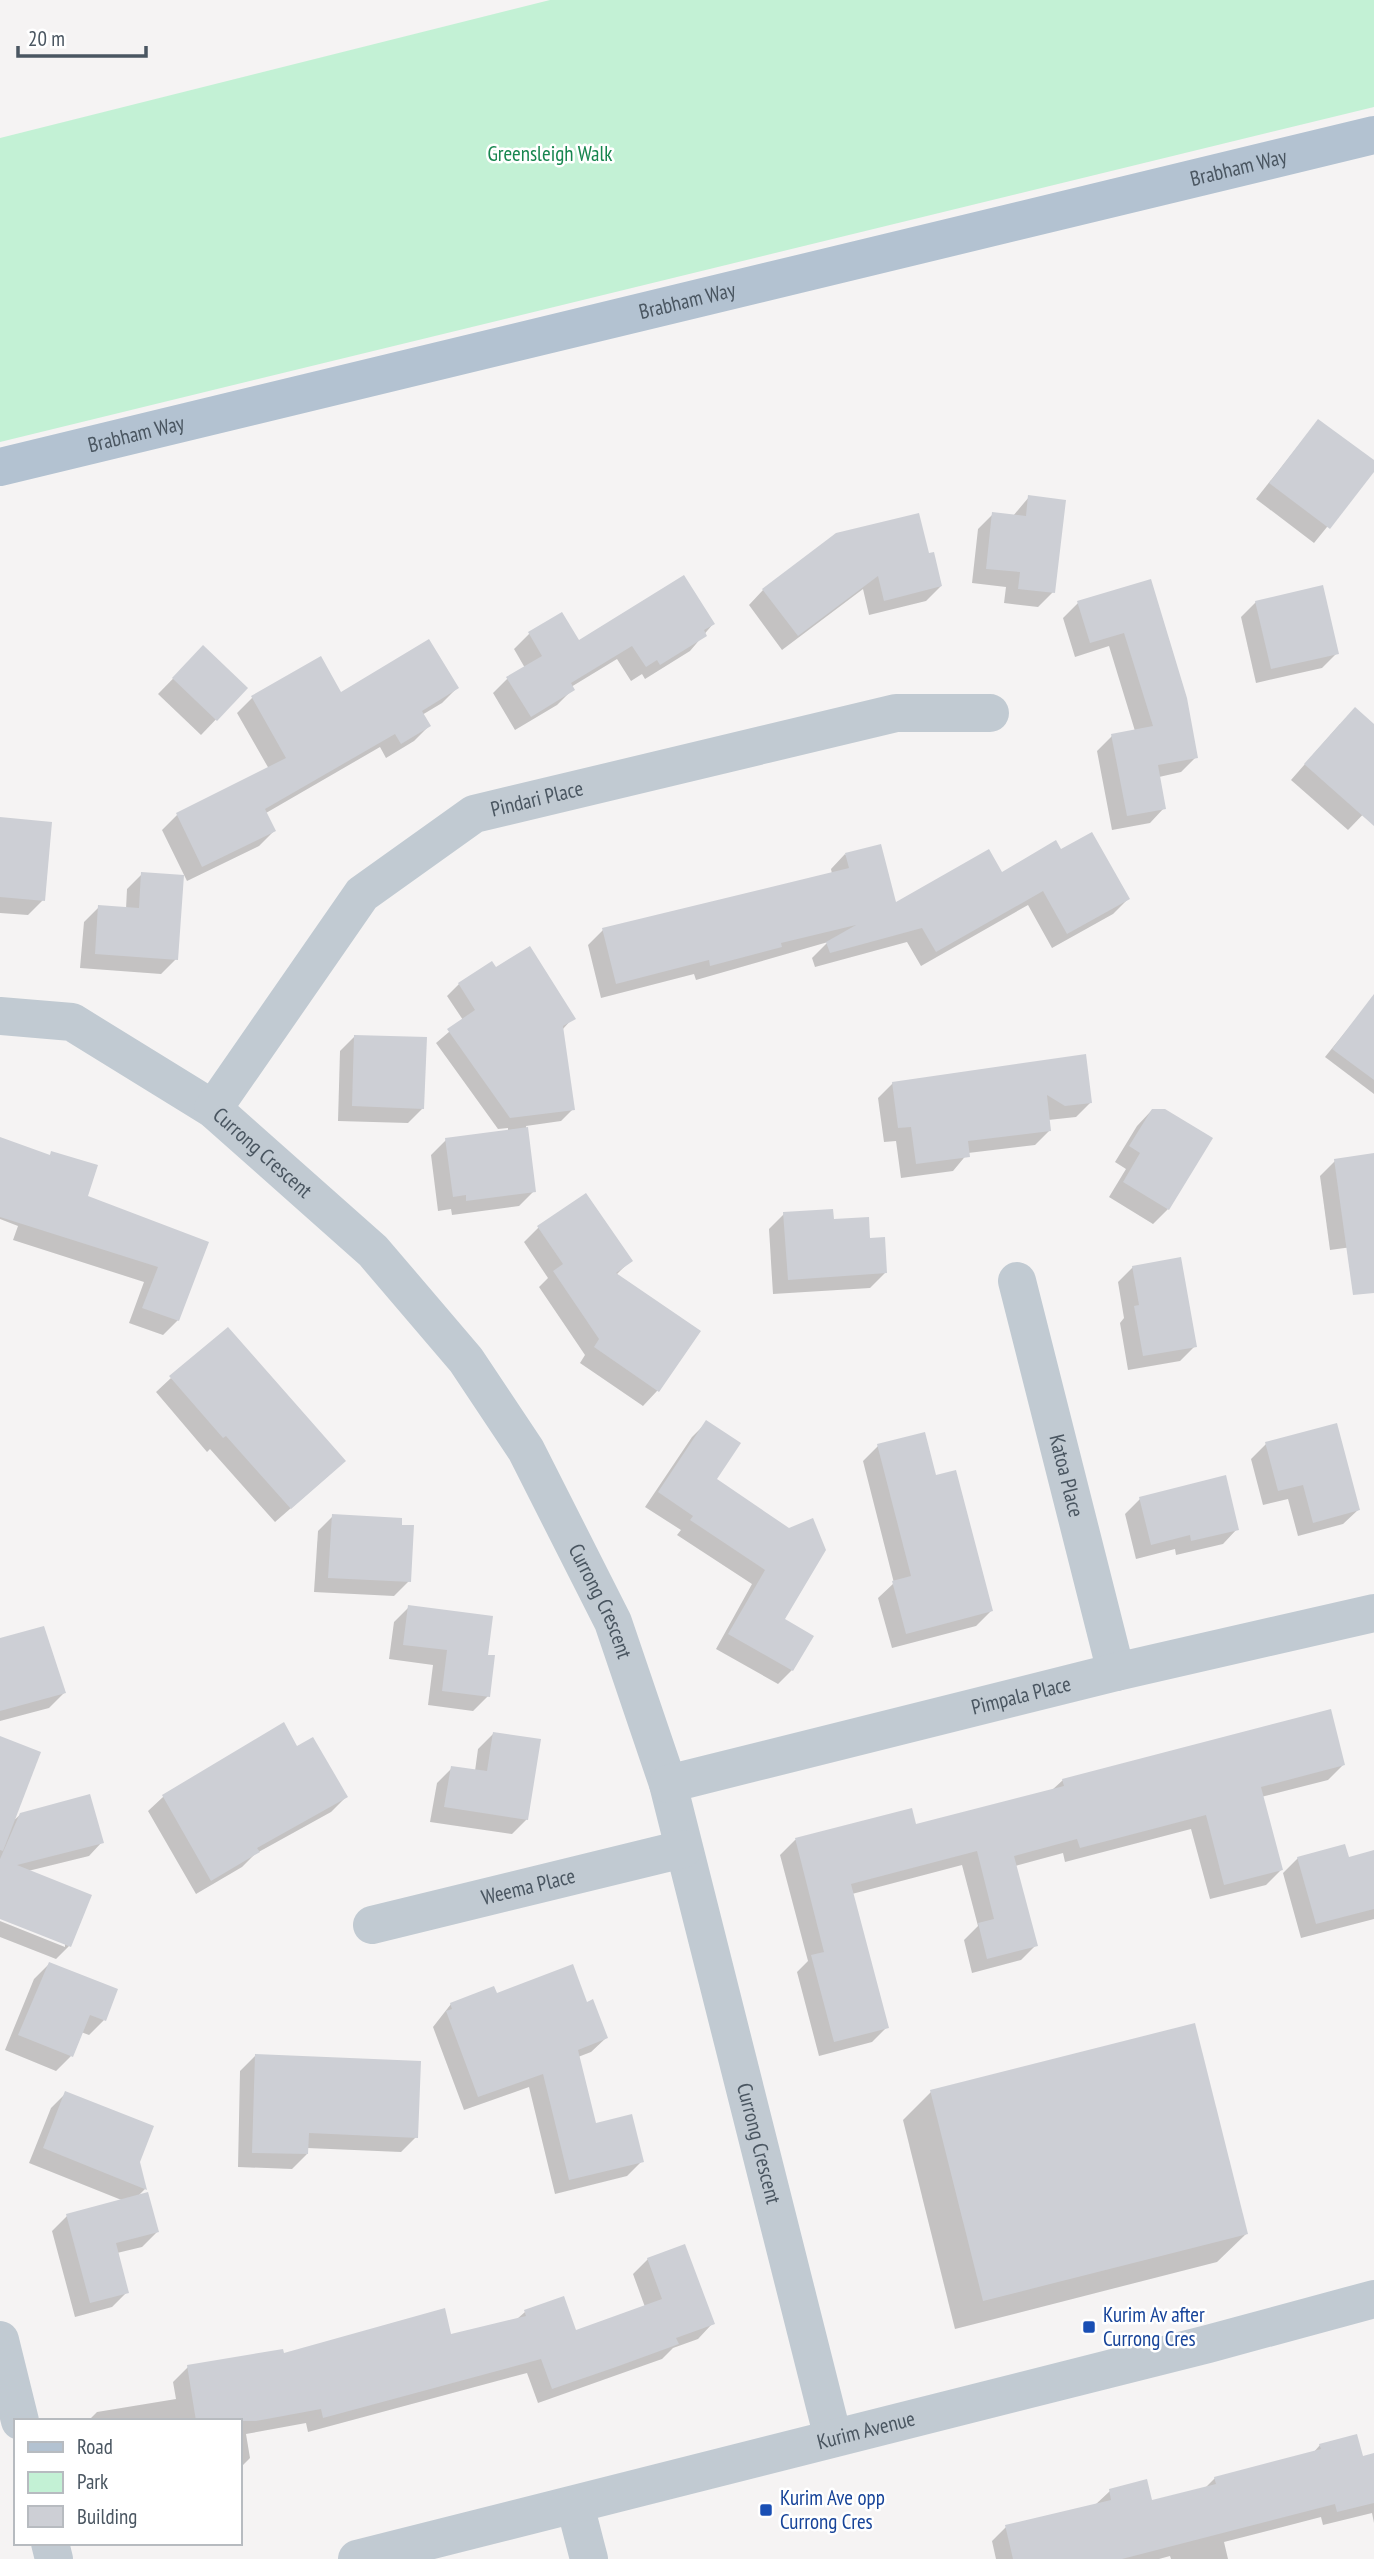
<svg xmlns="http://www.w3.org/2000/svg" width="1374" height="2559" viewBox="0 0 1374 2559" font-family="'PT Sans Narrow',sans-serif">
	<rect width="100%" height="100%" fill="#f5f3f3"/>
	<polygon fill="#c3f1d5" points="550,0 1374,0 1374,107 0,442 0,138"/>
	<g fill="#0003">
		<polygon points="1318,421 1374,462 1374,469 1314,543 1256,499"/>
		<polygon points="1029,497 1053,592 1038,607 1004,603 1006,587 972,583 978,529 993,514 1013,516"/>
		<polygon points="928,556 941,586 926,601 869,615 863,589 782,650 749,605 763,590"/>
		<polygon points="1150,581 1196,757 1181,772 1159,777 1164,808 1150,823 1112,830 1097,751 1112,736 1135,731 1109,646 1075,657 1063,618 1078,603"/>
		<polygon points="1256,602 1337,653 1322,668 1256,683 1241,617"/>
		<polygon points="562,614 579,642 713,624 690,651 645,679 642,674 631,681 617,659 571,687 572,690 557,705 515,730 493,693 508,678 525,668 514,649 529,634"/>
		<polygon points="203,648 246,688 201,735 158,694"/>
		<polygon points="320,659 341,695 457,688 442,703 422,715 429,726 414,741 386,758 380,747 266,813 274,831 259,846 187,881 162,830 177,815 269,769 237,713 252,698"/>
		<polygon points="1340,724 1374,727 1374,803 1348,830 1291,780"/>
		<polygon points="0,819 43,900 28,915 0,913"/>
		<polygon points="845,854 895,905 1001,874 1128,899 1113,914 1052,948 1028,905 921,966 907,942 815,967 812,958 828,942 696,980 694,974 601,998 588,945 603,930 832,874 831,869"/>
		<polygon points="142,874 176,959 161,974 80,968 84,922 99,907 126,909 127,889"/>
		<polygon points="496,969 573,1018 562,1030 573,1109 561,1121 526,1126 534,1191 519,1206 452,1215 451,1209 438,1211 431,1155 446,1140 508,1132 508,1128 498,1129 436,1043 463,1020 447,996 459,984"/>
		<polygon points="1373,998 1374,999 1374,1094 1325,1057"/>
		<polygon points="355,1036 423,1108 408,1123 338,1121 340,1051"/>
		<polygon points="1085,1056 1091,1102 1076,1117 1048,1120 1050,1130 1035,1145 968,1153 953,1171 901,1178 896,1141 884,1142 878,1098 893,1083"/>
		<polygon points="1152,1110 1168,1209 1153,1224 1109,1197 1126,1169 1115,1162 1137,1126"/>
		<polygon points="0,1139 49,1156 52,1153 85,1197 207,1243 178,1320 163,1335 129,1323 144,1282 13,1240 18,1226 0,1219"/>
		<polygon points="1374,1155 1374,1244 1330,1250 1320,1176 1335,1161"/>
		<polygon points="784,1214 833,1221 869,1240 885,1273 870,1288 773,1294 769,1229"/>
		<polygon points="539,1227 630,1261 616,1275 699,1332 657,1391 643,1406 580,1363 585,1355 539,1287 548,1278 524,1242"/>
		<polygon points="1133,1267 1195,1346 1180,1361 1128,1370 1120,1323 1124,1318 1118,1282"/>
		<polygon points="171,1378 329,1475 275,1522 210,1449 207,1452 156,1392"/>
		<polygon points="706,1423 715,1480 788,1530 783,1620 792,1670 778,1684 716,1649 752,1584 677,1535 681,1530 645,1507 692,1437"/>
		<polygon points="1266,1444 1358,1510 1343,1524 1298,1536 1288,1499 1263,1505 1251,1459"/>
		<polygon points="878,1446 935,1478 991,1611 976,1626 892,1648 878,1598 894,1583 863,1461"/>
		<polygon points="1140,1499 1237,1529 1223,1544 1176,1555 1175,1549 1136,1559 1125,1514"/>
		<polygon points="333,1516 409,1581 394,1596 314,1592 318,1531"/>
		<polygon points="409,1607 486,1656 488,1696 473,1711 428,1705 433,1665 389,1659 394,1622"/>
		<polygon points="0,1640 64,1693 49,1708 0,1721"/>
		<polygon points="283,1725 297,1748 346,1797 331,1812 255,1854 242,1867 196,1894 148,1811 163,1797"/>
		<polygon points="493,1734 527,1819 512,1834 430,1822 437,1783 452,1768 475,1771 478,1749"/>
		<polygon points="0,1738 12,1822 21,1814 102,1842 89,1856 28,1871 69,1946 56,1959 0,1937 0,1921 65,1947 65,1943 0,1917"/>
		<polygon points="1343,1765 1328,1780 1261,1797 1281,1870 1266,1885 1210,1899 1191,1829 1065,1862 1063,1853 1015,1866 1036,1945 1021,1960 972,1973 964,1940 978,1926 962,1865 852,1894 887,2027 872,2042 819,2056 797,1972 808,1961 780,1855 795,1840 911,1810 915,1826 1052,1790 1063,1780"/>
		<polygon points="1374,1852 1374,1919 1301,1938 1283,1873 1298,1858 1347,1859"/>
		<polygon points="49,1964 104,2020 89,2035 81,2032 71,2056 56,2071 5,2050 34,1979"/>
		<polygon points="496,1995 586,2005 606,2038 591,2052 578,2057 595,2125 642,2161 627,2176 555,2194 529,2087 464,2110 433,2027 451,2004"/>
		<polygon points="255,2056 416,2137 401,2152 307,2148 307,2154 292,2169 238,2167 240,2071"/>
		<polygon points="931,2092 1246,2234 1217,2262 955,2329 903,2120"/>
		<polygon points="66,2093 138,2162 145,2189 137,2197 157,2232 142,2247 117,2253 127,2292 112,2307 75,2317 52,2231 67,2216 124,2201 29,2163 51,2108"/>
		<polygon points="648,2259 712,2324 698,2339 673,2348 662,2359 538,2403 527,2373 308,2432 306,2423 246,2434 250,2458 240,2468 240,2421 88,2421 97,2412 176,2399 173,2382 188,2367 450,2336 517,2319 525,2312 575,2332 645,2307 633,2274"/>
		<polygon points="1320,2445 1361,2458 1374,2455 1374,2523 1372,2513 1323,2525 1321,2517 1224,2542 1228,2559 1171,2559 1170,2556 1159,2559 996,2559 992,2541 1006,2527 1095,2505 1110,2491 1151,2503 1205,2488 1215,2478 1313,2453"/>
	</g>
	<g fill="#cdcfd5">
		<polygon points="1318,419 1374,460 1374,472 1330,529 1269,483"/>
		<polygon points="1028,495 1066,500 1055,593 1018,589 1020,572 986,569 992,512 1026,516"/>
		<polygon points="919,513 929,553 934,552 942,586 884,601 878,576 798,636 762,589 836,533"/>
		<polygon points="684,575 715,624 704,630 707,636 660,665 657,660 646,667 632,646 571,683 575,690 531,717 506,677 542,656 528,632 562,612 579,640"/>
		<polygon points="1151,579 1187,698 1198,758 1158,765 1166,809 1127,816 1111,734 1153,726 1124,633 1090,643 1077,601"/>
		<polygon points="1323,585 1339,654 1271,669 1255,601"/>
		<polygon points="429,639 459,688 422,711 431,726 401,744 395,734 265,809 276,831 202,867 176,813 286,758 251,696 321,656 341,692"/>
		<polygon points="203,645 248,688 217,721 172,678"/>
		<polygon points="1355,707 1374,724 1374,826 1304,764"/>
		<polygon points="0,817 52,822 45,901 0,897"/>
		<polygon points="1092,832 1130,899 1067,934 1043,891 936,952 922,928 830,953 826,942 856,925 781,943 782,947 710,966 709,960 616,984 602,928 849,868 845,853 881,844 896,902 989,849 1002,872 1056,840 1061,849"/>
		<polygon points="141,872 184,875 178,960 95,954 98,905 139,908"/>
		<polygon points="530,946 576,1019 563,1026 575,1110 510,1118 447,1029 475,1010 458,983 492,961 496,967"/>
		<polygon points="1374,994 1374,1080 1332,1049"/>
		<polygon points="354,1035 427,1037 424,1109 352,1106"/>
		<polygon points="1086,1054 1092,1103 1065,1106 1047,1095 1051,1131 968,1141 970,1157 916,1164 911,1127 898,1128 892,1082"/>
		<polygon points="1152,1109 1165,1109 1213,1138 1169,1210 1123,1182 1140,1153 1129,1146"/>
		<polygon points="528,1127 536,1192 466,1201 466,1195 453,1197 445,1138"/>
		<polygon points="0,1137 50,1155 51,1151 98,1165 88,1196 209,1242 179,1321 142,1308 158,1267 0,1217"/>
		<polygon points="1374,1153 1374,1293 1353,1295 1334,1159"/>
		<polygon points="586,1193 633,1261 616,1273 701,1331 659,1392 594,1347 599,1339 553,1271 563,1264 537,1226"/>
		<polygon points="833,1209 834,1219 869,1217 870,1238 885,1237 887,1273 788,1280 783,1212"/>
		<polygon points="1181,1257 1197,1347 1143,1356 1134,1306 1139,1305 1132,1266"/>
		<polygon points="228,1327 346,1461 291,1509 226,1436 223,1438 169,1376"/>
		<polygon points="706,1420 741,1443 717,1479 789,1528 813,1518 826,1550 785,1619 814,1636 793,1671 728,1634 765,1570 690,1520 693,1516 658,1492"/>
		<polygon points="1337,1423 1360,1510 1313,1523 1303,1485 1278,1491 1265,1442"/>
		<polygon points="925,1432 936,1475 956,1470 993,1611 906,1634 892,1581 911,1576 877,1444"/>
		<polygon points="1226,1475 1239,1530 1191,1541 1190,1535 1151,1545 1139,1497"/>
		<polygon points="332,1514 402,1518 402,1525 414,1525 411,1582 328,1578"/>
		<polygon points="408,1605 493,1616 488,1655 495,1655 490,1697 442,1691 447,1650 403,1645"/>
		<polygon points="44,1626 66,1693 0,1711 0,1638"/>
		<polygon points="1331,1709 1345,1765 1261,1787 1283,1870 1224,1885 1206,1815 1080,1848 1077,1839 1014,1856 1038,1946 987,1959 978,1923 994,1919 977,1851 851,1884 889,2028 834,2042 811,1955 824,1952 795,1838 912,1808 916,1824 1064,1786 1062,1779"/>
		<polygon points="284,1722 297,1746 313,1737 348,1797 257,1848 260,1852 211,1881 162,1795"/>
		<polygon points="493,1732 541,1739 528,1820 444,1807 451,1766 487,1771"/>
		<polygon points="0,1736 41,1752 3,1851 0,1850"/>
		<polygon points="90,1794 104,1843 17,1865 92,1895 71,1947 0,1919 0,1859 20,1813"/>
		<polygon points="1345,1844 1349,1857 1374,1850 1374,1909 1316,1924 1297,1857"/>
		<polygon points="49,1962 118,1989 106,2021 90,2015 73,2057 18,2035"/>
		<polygon points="573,1964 587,2002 593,1999 608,2038 578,2050 596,2123 632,2114 644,2162 569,2180 543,2074 478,2097 446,2011 452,2009 450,2003 494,1986 497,1993"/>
		<polygon points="1195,2023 1248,2234 983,2301 930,2090"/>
		<polygon points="255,2054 421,2061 418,2138 309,2133 308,2154 252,2153"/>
		<polygon points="65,2091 154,2126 140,2162 147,2190 43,2148"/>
		<polygon points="148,2192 159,2232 116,2243 129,2293 90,2303 66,2214"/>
		<polygon points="685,2244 715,2324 676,2338 679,2344 616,2367 552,2389 541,2359 323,2418 321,2409 256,2421 196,2421 187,2365 283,2349 284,2353 445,2308 451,2334 526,2316 524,2310 564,2296 576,2330 662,2299 647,2258"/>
		<polygon points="1357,2434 1363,2456 1374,2453 1374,2503 1337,2512 1335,2504 1122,2559 1013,2559 1005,2525 1111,2500 1109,2489 1147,2479 1152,2500 1216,2484 1214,2477 1321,2449 1319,2444"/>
	</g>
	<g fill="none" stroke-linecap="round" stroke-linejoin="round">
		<g stroke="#c1cad2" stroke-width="38">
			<path id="s1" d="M0 1016 72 1022 213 1109 373 1251 466 1360 526 1450 613 1622 668 1784 833 2438"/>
			<path id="s2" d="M213 1109 362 894 474 814 896 713H990"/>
			<path id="s3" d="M1017 1281 1116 1672"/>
			<path id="s4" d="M668 1784 1116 1672 1374 1613"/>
			<path id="s5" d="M372 1925 683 1849"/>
			<polyline points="0,2340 20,2421"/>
			<polyline points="575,2505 589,2559"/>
			<polyline points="50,2543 54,2559"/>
			<path id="s6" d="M357 2559 1208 2344 1374 2299"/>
		</g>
		<path stroke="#b3c2d1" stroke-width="38" id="s7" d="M0 467 1374 135"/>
	</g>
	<g fill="#1a4fb4" stroke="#fff" stroke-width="2.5">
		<rect x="1082" y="2320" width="14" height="14" rx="3.5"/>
		<rect x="759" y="2503" width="14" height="14" rx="3.5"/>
	</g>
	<g text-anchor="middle" stroke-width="5" stroke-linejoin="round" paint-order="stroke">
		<g font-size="21" fill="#17864f" stroke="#fff">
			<text x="550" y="161">Greensleigh Walk</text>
		</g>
		<g font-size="21" fill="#4a5661" stroke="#fff">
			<text dy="7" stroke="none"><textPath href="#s7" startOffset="1274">Brabham Way</textPath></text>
			<text dy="7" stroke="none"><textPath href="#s7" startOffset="707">Brabham Way</textPath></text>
			<text dy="7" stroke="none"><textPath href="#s7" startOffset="140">Brabham Way</textPath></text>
			<text dy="7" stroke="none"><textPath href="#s2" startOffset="464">Pindari Place</textPath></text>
			<text dy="7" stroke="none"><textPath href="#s1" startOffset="304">Currong Crescent</textPath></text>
			<text dy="7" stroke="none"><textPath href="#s3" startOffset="201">Katoa Place</textPath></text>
			<text dy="7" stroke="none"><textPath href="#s1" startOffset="872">Currong Crescent</textPath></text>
			<text dy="7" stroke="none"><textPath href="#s4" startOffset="364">Pimpala Place</textPath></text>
			<text dy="7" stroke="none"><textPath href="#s5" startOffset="161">Weema Place</textPath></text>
			<text dy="7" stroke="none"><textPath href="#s1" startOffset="1438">Currong Crescent</textPath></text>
			<text dy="7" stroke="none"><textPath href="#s6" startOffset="525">Kurim Avenue</textPath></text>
		</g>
		<g font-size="21" fill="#164399" stroke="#fff" text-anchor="start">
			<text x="1103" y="2322">Kurim Av after<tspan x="1103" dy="24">Currong Cres</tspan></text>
			<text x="780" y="2505">Kurim Ave opp<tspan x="780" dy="24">Currong Cres</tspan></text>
		</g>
	</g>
	<rect x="14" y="2419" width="228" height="126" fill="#ffffff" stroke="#b7bbc0" stroke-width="2"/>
	<rect x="28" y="2442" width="35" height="10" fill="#b3c2d1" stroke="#b7bbc0" stroke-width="2"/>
	<text x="77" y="2454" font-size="21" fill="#4a5661">Road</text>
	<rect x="28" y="2472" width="35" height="21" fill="#c3f1d5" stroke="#b7bbc0" stroke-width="2"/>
	<text x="77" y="2489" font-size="21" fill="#4a5661">Park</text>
	<rect x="28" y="2506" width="35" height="21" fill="#cdcfd5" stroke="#b7bbc0" stroke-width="2"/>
	<text x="77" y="2524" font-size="21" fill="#4a5661">Building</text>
	<path d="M18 46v10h128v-10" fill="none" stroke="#4a5661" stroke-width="3.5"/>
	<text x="28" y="46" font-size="21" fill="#4a5661" stroke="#ffffff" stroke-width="5" paint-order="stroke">20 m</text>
</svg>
